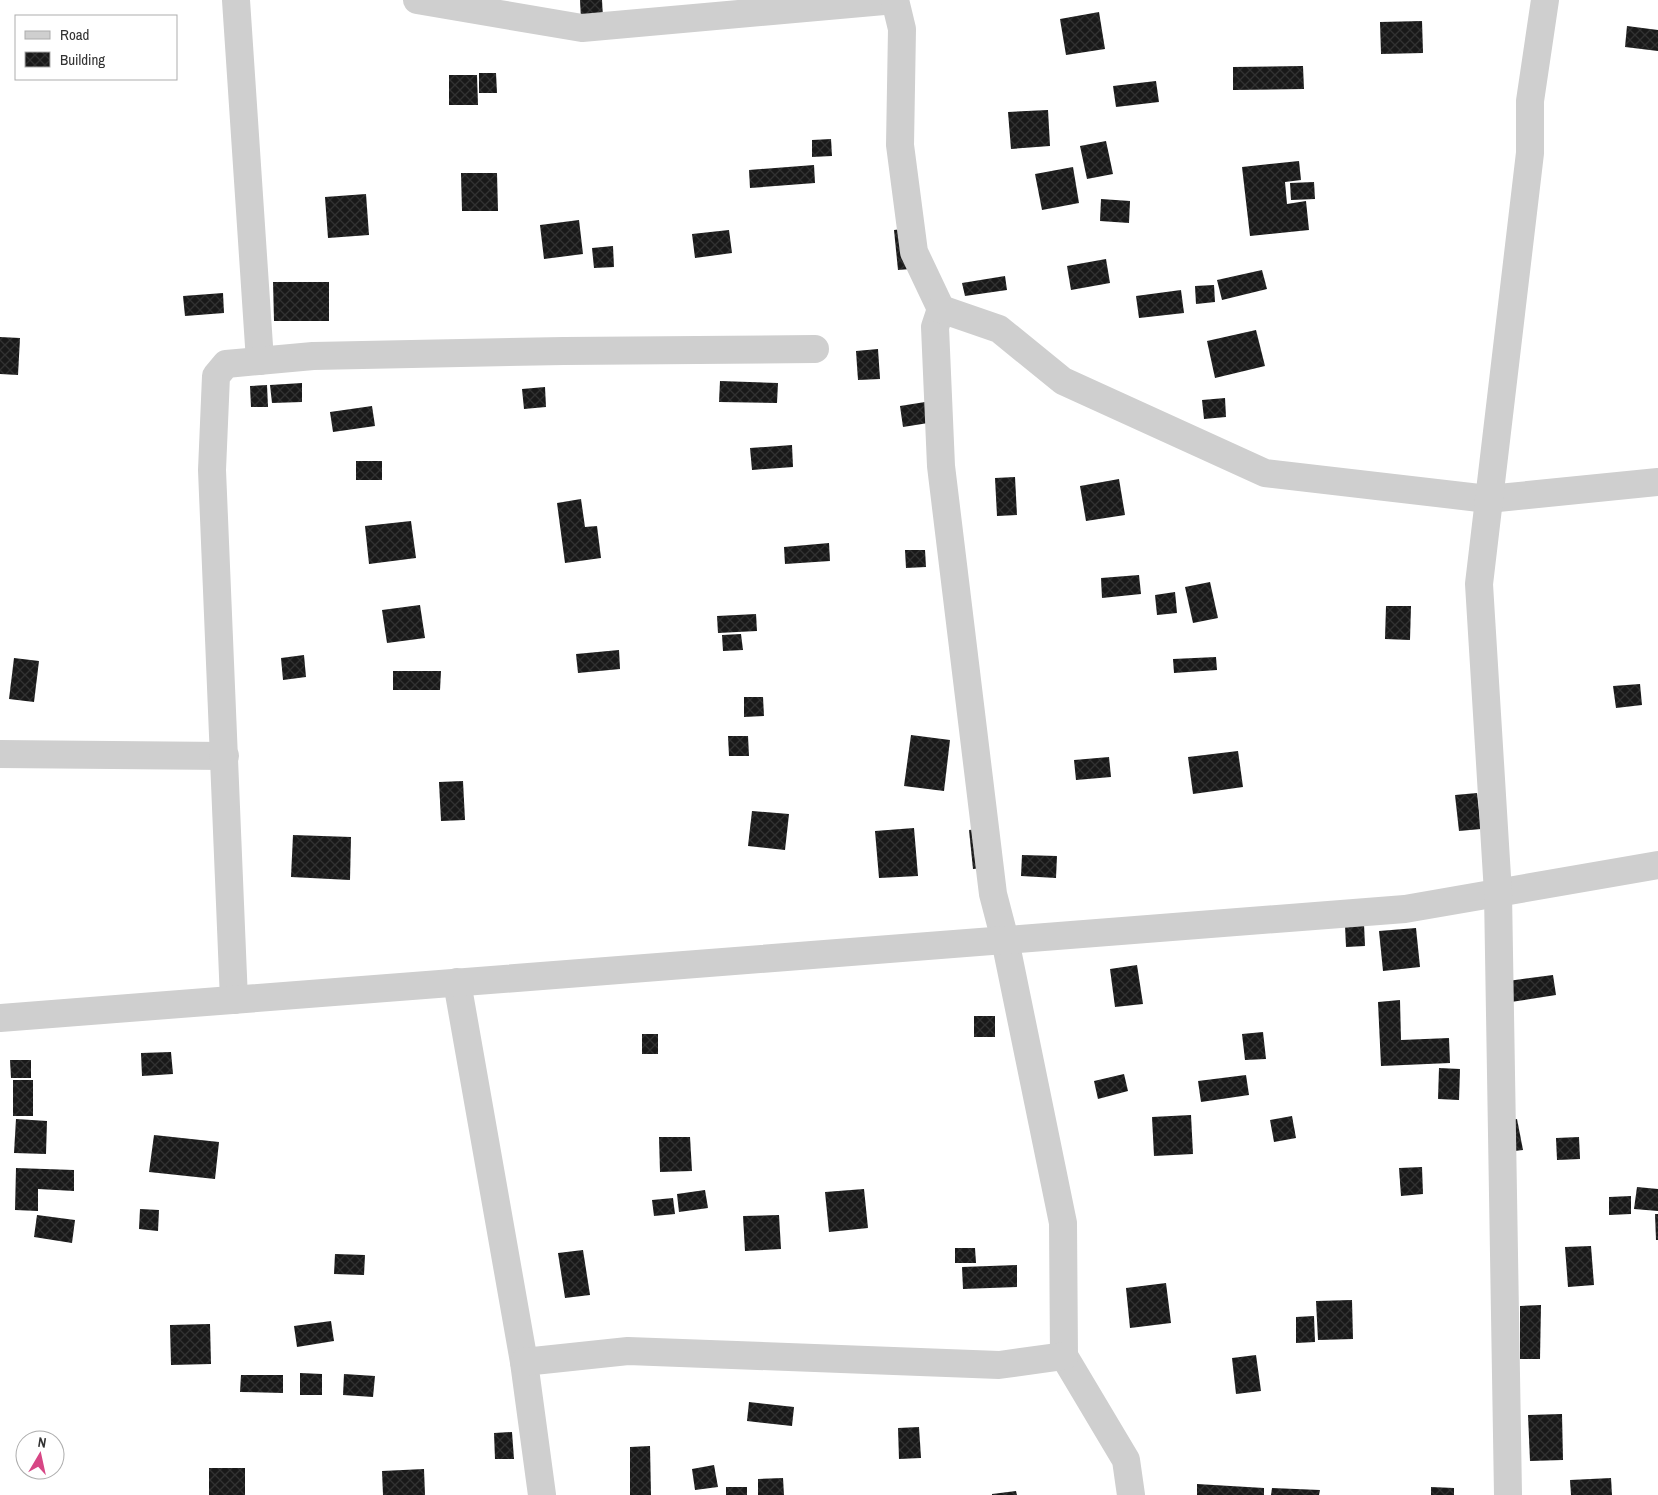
<svg xmlns="http://www.w3.org/2000/svg" width="1658" height="1495" viewBox="0 0 1658 1495" font-family="'Archivo Narrow',sans-serif">
	<defs>
		<pattern id="building-cross-hatch" width="8" height="8" patternUnits="userSpaceOnUse" patternTransform="scale(1.25)"><rect width="8" height="8" fill="#191919"/><path d="M0 0l8 8M0 8l8-8" fill="none" stroke="#323232"/></pattern>
	</defs>
	<rect width="100%" height="100%" fill="#fff"/>
	<g fill="url(#building-cross-hatch)">
		<polygon points="580,0 602,0 603,18 581,19"/>
		<polygon points="1099,12 1105,49 1066,55 1060,19"/>
		<polygon points="1422,21 1423,53 1381,54 1380,22"/>
		<polygon points="1627,26 1658,30 1658,51 1625,47"/>
		<polygon points="1303,66 1304,89 1233,90 1233,67"/>
		<polygon points="479,73 496,73 497,93 479,93"/>
		<polygon points="449,75 477,75 478,105 449,105"/>
		<polygon points="1156,81 1159,102 1116,107 1113,86"/>
		<polygon points="1048,110 1050,146 1011,149 1008,112"/>
		<polygon points="831,139 832,156 812,157 812,140"/>
		<polygon points="1106,141 1113,174 1087,179 1080,146"/>
		<polygon points="1299,161 1301,180 1285,182 1287,204 1306,201 1309,230 1250,236 1242,167"/>
		<polygon points="814,165 815,183 750,188 749,170"/>
		<polygon points="1073,167 1079,203 1042,210 1035,174"/>
		<polygon points="461,173 497,173 498,211 462,211"/>
		<polygon points="1314,182 1315,199 1291,200 1290,183"/>
		<polygon points="366,194 369,235 328,238 325,197"/>
		<polygon points="1101,199 1130,201 1129,223 1100,221"/>
		<polygon points="579,220 583,254 544,259 540,225"/>
		<polygon points="919,227 923,268 898,270 894,230"/>
		<polygon points="729,230 732,253 695,258 692,234"/>
		<polygon points="613,246 614,267 594,268 592,248"/>
		<polygon points="1106,259 1110,283 1071,290 1067,266"/>
		<polygon points="1262,270 1267,289 1222,300 1217,280"/>
		<polygon points="1005,276 1007,290 965,296 962,283"/>
		<polygon points="273,282 329,282 329,321 274,321"/>
		<polygon points="1214,285 1215,302 1196,304 1195,286"/>
		<polygon points="1181,290 1184,313 1139,318 1136,296"/>
		<polygon points="223,293 224,313 185,316 183,296"/>
		<polygon points="1256,330 1265,366 1215,378 1207,341"/>
		<polygon points="0,337 20,338 18,375 0,374"/>
		<polygon points="878,349 880,379 858,380 856,351"/>
		<polygon points="720,381 778,383 777,403 719,402"/>
		<polygon points="302,383 302,402 272,403 270,385"/>
		<polygon points="267,385 268,407 251,407 250,386"/>
		<polygon points="545,387 546,407 524,409 522,389"/>
		<polygon points="1225,398 1226,417 1204,419 1202,400"/>
		<polygon points="944,399 947,420 903,427 900,406"/>
		<polygon points="372,406 375,426 333,432 330,412"/>
		<polygon points="792,445 793,467 752,470 750,448"/>
		<rect x="356" y="461" width="26" height="19"/>
		<polygon points="1015,477 1017,515 997,516 995,478"/>
		<polygon points="1119,479 1125,515 1086,521 1080,486"/>
		<polygon points="581,499 585,527 597,526 601,558 565,563 557,503"/>
		<polygon points="411,521 416,558 369,564 365,526"/>
		<polygon points="829,543 830,561 785,564 784,547"/>
		<polygon points="905,550 925,550 926,567 906,568"/>
		<polygon points="1139,575 1141,594 1102,598 1101,578"/>
		<polygon points="1210,582 1218,618 1193,623 1185,587"/>
		<polygon points="1175,592 1177,613 1157,615 1155,595"/>
		<polygon points="420,605 425,638 387,643 382,610"/>
		<polygon points="1386,606 1411,606 1410,640 1385,639"/>
		<polygon points="756,614 757,631 718,633 717,616"/>
		<polygon points="741,634 743,650 723,651 722,635"/>
		<polygon points="619,650 620,669 578,673 576,654"/>
		<polygon points="304,655 306,677 283,680 281,658"/>
		<polygon points="1216,657 1217,670 1174,673 1173,659"/>
		<polygon points="14,658 39,661 34,702 9,699"/>
		<polygon points="393,671 441,671 440,690 393,690"/>
		<polygon points="1640,684 1642,705 1616,708 1613,686"/>
		<polygon points="744,697 763,697 764,716 744,717"/>
		<polygon points="911,735 950,740 944,791 904,786"/>
		<polygon points="728,736 748,736 749,756 729,756"/>
		<polygon points="1238,751 1243,787 1193,794 1188,757"/>
		<polygon points="1109,757 1111,777 1076,780 1074,760"/>
		<polygon points="463,781 465,820 441,821 439,782"/>
		<polygon points="1477,793 1481,829 1459,831 1455,795"/>
		<polygon points="752,811 789,814 785,850 748,846"/>
		<polygon points="914,828 918,876 879,878 875,831"/>
		<polygon points="987,828 992,867 973,869 969,830"/>
		<polygon points="293,835 351,837 350,880 291,877"/>
		<polygon points="1022,855 1057,856 1056,878 1021,876"/>
		<polygon points="1364,924 1365,946 1346,947 1345,925"/>
		<polygon points="1416,928 1420,967 1383,971 1379,931"/>
		<polygon points="1137,965 1143,1004 1115,1007 1110,969"/>
		<polygon points="1553,975 1556,995 1511,1002 1508,981"/>
		<polygon points="1400,1000 1401,1040 1449,1038 1450,1063 1381,1066 1378,1002"/>
		<rect x="974" y="1016" width="21" height="21"/>
		<polygon points="1263,1032 1266,1059 1245,1060 1242,1034"/>
		<rect x="642" y="1034" width="16" height="20"/>
		<polygon points="171,1052 173,1074 142,1076 141,1053"/>
		<polygon points="10,1060 31,1060 31,1078 11,1078"/>
		<polygon points="1439,1068 1460,1069 1459,1100 1438,1099"/>
		<polygon points="1124,1074 1128,1091 1098,1099 1094,1081"/>
		<polygon points="1246,1075 1249,1095 1201,1102 1198,1081"/>
		<rect x="13" y="1080" width="20" height="36"/>
		<polygon points="1191,1115 1193,1154 1154,1156 1152,1117"/>
		<polygon points="1292,1116 1296,1138 1274,1142 1270,1120"/>
		<polygon points="16,1119 47,1121 46,1154 14,1153"/>
		<polygon points="1517,1119 1523,1150 1506,1152 1501,1122"/>
		<polygon points="154,1135 219,1142 215,1179 149,1172"/>
		<polygon points="659,1137 690,1137 692,1171 660,1172"/>
		<polygon points="1579,1137 1580,1159 1557,1160 1556,1138"/>
		<polygon points="1422,1167 1423,1194 1401,1196 1399,1168"/>
		<polygon points="16,1168 74,1170 74,1191 38,1189 38,1211 15,1210"/>
		<polygon points="1637,1187 1658,1189 1658,1211 1634,1209"/>
		<polygon points="864,1189 868,1228 829,1232 825,1192"/>
		<polygon points="705,1190 708,1208 679,1212 677,1194"/>
		<polygon points="1631,1196 1631,1214 1609,1215 1609,1197"/>
		<polygon points="673,1198 675,1214 654,1216 652,1200"/>
		<polygon points="140,1209 159,1210 158,1231 139,1229"/>
		<polygon points="1655,1214 1658,1214 1658,1240 1656,1240"/>
		<polygon points="37,1215 75,1220 72,1243 34,1237"/>
		<polygon points="779,1215 781,1249 745,1251 743,1216"/>
		<polygon points="1591,1246 1594,1285 1568,1287 1565,1247"/>
		<polygon points="955,1248 975,1248 976,1263 955,1263"/>
		<polygon points="583,1250 590,1295 565,1298 558,1253"/>
		<polygon points="335,1254 365,1255 364,1275 334,1274"/>
		<polygon points="1017,1265 1017,1287 963,1289 962,1267"/>
		<polygon points="1166,1283 1171,1323 1130,1328 1126,1288"/>
		<polygon points="1352,1300 1353,1339 1318,1340 1316,1301"/>
		<polygon points="1541,1305 1540,1359 1520,1359 1520,1306"/>
		<polygon points="1314,1316 1315,1342 1296,1343 1296,1317"/>
		<polygon points="331,1321 334,1341 297,1347 294,1326"/>
		<polygon points="210,1324 211,1364 171,1365 170,1325"/>
		<polygon points="1256,1355 1261,1391 1236,1394 1232,1358"/>
		<polygon points="300,1373 322,1374 322,1395 300,1395"/>
		<polygon points="344,1374 375,1376 373,1397 343,1395"/>
		<polygon points="241,1375 283,1375 283,1393 240,1392"/>
		<polygon points="749,1402 794,1407 792,1426 747,1421"/>
		<polygon points="1562,1414 1563,1460 1530,1461 1528,1415"/>
		<polygon points="919,1427 921,1458 899,1459 898,1428"/>
		<polygon points="512,1432 514,1459 495,1459 494,1433"/>
		<polygon points="650,1446 651,1495 630,1495 630,1447"/>
		<polygon points="714,1465 718,1487 695,1490 692,1469"/>
		<rect x="209" y="1468" width="36" height="27"/>
		<polygon points="424,1469 425,1495 383,1495 382,1471"/>
		<polygon points="783,1478 784,1495 758,1495 758,1479"/>
		<polygon points="1611,1478 1612,1495 1571,1495 1570,1480"/>
		<polygon points="1197,1484 1264,1488 1264,1495 1197,1495"/>
		<rect x="726" y="1487" width="21" height="8"/>
		<polygon points="1431,1487 1454,1488 1454,1495 1431,1495"/>
		<polygon points="1272,1488 1320,1490 1319,1495 1271,1495"/>
		<polygon points="1016,1491 1017,1495 992,1495 992,1494"/>
	</g>
	<g fill="none" stroke-linecap="round" stroke-linejoin="round">
		<g stroke="#cfcfcf" stroke-width="28">
			<polyline points="236,0 260,361"/>
			<polyline points="417,0 582,28 895,0"/>
			<polyline points="895,0 902,29 900,145 914,252 941,309 935,327 941,466 993,894 1005,940 1063,1223 1064,1356 1126,1460 1131,1495"/>
			<polyline points="941,309 999,329 1063,381 1265,473 1488,499 1658,482"/>
			<polyline points="0,754 225,756"/>
			<polyline points="457,982 524,1362 542,1495"/>
			<polyline points="234,1000 212,470 216,376 226,364 313,356 564,351 815,349"/>
			<polyline points="0,1018 1405,909 1658,865"/>
			<polyline points="524,1362 628,1351 999,1365 1064,1356"/>
			<polyline points="1508,1495 1498,893 1479,584 1530,153 1530,101 1545,0"/>
		</g>
	</g>
	<rect x="15" y="15" width="162" height="65" fill="#ffffff" stroke="#adadad"/>
	<rect x="25" y="31" width="25" height="8" fill="#cfcfcf" stroke="#adadad"/>
	<text x="60" y="40" font-size="15" fill="#323232">Road</text>
	<rect x="25" y="52" width="25" height="15" fill="url(#building-cross-hatch)" stroke="#adadad"/>
	<text x="60" y="65" font-size="15" fill="#323232">Building</text>
	<g transform="translate(40 1455) rotate(9)"><circle r="24" fill="#ffffff" stroke="#adadad"/>
	<path d="M0-4L9 19L0 12L-9 19Z" fill="#d74685"/>
	<text y="-8" font-size="14" font-weight="bold" text-anchor="middle" fill="#323232">N</text>
	</g>
</svg>
